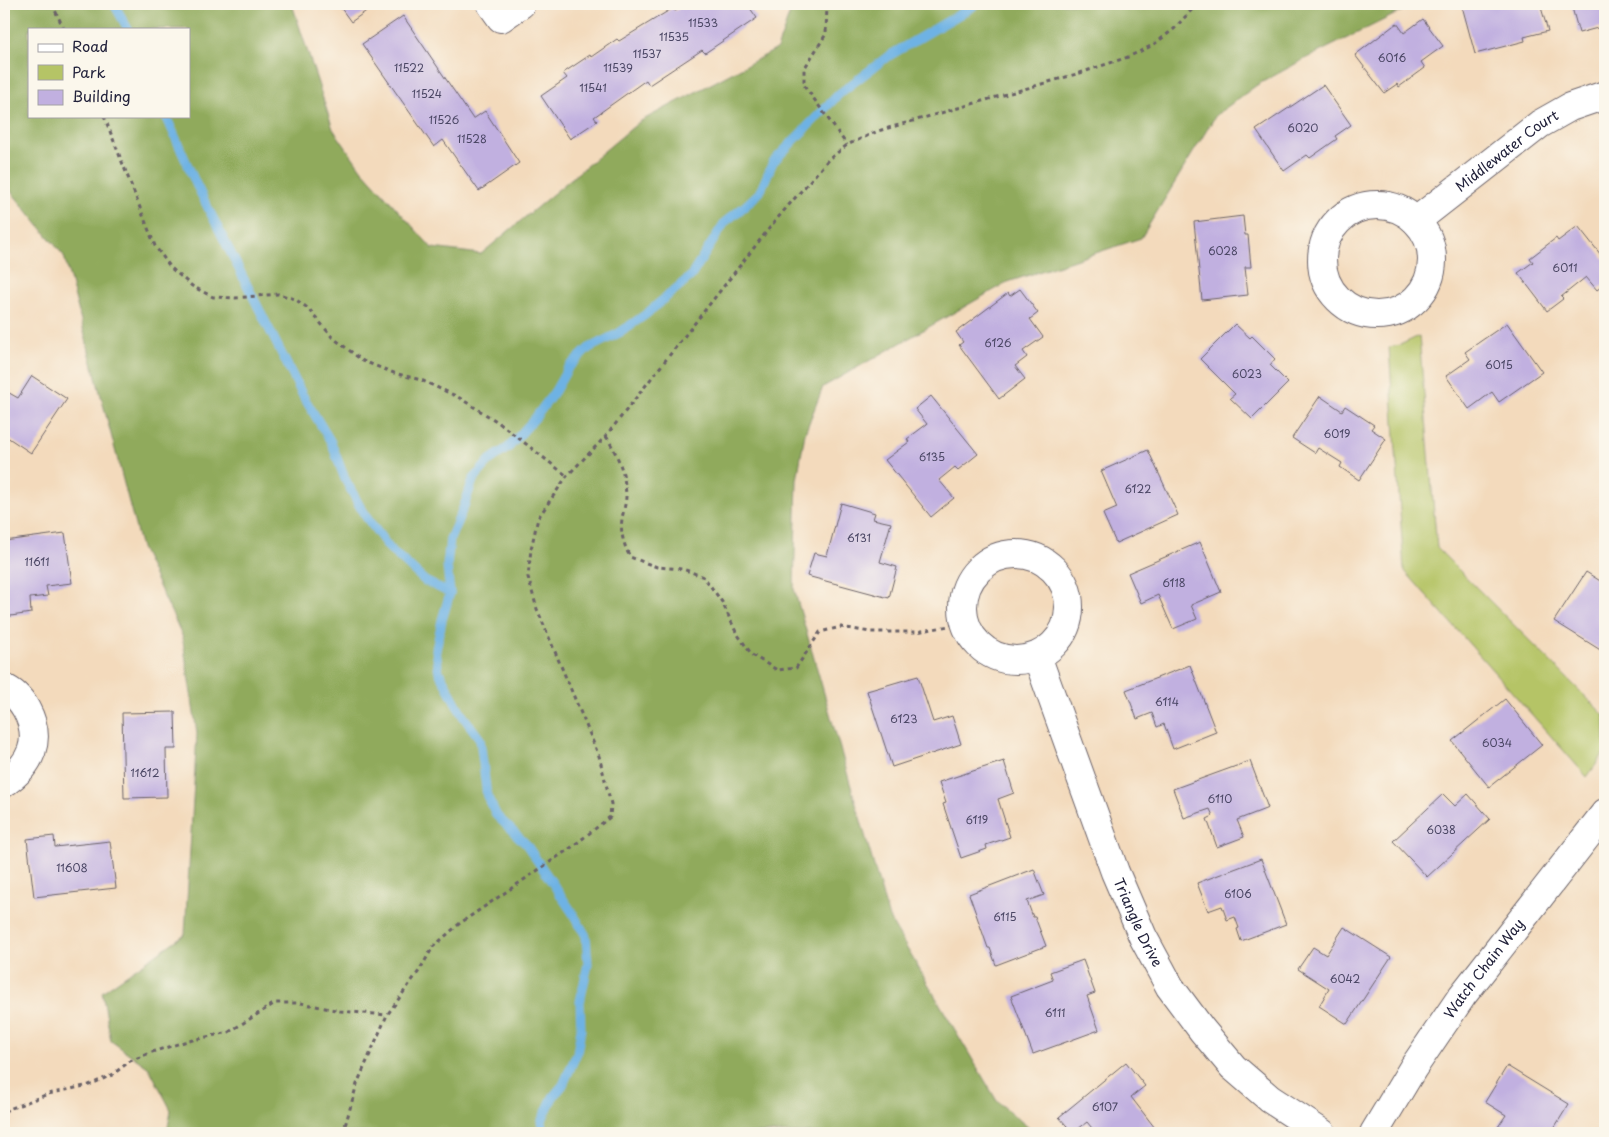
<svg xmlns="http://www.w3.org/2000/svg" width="1609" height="1137" viewBox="0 0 1609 1137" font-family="'Playpen Sans',sans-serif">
	<rect width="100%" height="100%" fill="#fbf7ec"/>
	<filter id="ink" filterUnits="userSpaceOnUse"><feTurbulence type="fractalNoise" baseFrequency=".02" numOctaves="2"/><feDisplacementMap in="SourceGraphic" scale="10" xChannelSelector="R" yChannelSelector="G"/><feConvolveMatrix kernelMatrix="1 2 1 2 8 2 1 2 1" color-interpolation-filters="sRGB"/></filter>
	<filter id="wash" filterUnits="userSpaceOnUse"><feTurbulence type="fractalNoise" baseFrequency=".0096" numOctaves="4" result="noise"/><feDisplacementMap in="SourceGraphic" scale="20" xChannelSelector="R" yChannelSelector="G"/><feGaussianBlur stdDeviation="1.12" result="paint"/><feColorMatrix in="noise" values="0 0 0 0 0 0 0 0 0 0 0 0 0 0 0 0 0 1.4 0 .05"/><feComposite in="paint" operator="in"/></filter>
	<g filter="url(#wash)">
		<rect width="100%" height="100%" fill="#f3dabc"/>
		<polygon fill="#b5c466" stroke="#6c7350" points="1419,336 1437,548 1605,716 1605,752 1587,777 1404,570 1389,347 1400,345"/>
		<path fill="#90aa5b" stroke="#59664b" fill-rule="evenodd" d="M4 4H292L333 129 361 169 432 248 481 254 639 122 777 49 793 4H1416L1299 62 1257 85 1216 115 1141 238 1008 282 823 387 805 433 797 480 794 589 889 918 997 1101 1035 1133H167L171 1110 149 1068 111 1041 102 992 185 934 197 733 182 635 141 548 64 256 4 183ZM29 29H189V116H29Z"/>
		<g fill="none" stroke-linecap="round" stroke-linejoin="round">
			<g stroke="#6eb2e4" stroke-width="9">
				<polyline points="114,4 128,29"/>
				<polyline points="166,116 196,184 302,394 331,442 345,479 364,514 389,548 425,581 450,593"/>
				<polyline points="543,1133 542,1120 553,1097 563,1085 577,1053 581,1029 580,1002 588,964 586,936 572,912 526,844 497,816 487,796 480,739 463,716 439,672 436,650 442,620 450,593 447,566 450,539 464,506 473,480 490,460 509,447 535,418 555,391 568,368 589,348 619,333 645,315 691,276 725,222 745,206 760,192 773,162 840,93 887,57 977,4"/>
			</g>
		</g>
		<g id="blocks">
			<g fill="#c1b0e0">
				<polygon points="338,4 376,4 351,22"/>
				<polygon points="687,4 747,4 757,18 705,53 702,50 649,85 646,80 594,117 597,121 570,139 541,96 567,78 563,73 590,55 591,57 617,39 619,41 673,8 675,11"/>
				<polygon points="1470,4 1540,4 1548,31 1524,37 1525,41 1475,54 1462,6"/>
				<polygon points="1571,4 1605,4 1605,26 1579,33"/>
				<polygon points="403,16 473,119 485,111 519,163 479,191 443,140 434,147 362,44"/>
				<polygon points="1423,19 1443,46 1421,62 1425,68 1399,87 1397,84 1384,93 1355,55 1397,23 1404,33"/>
				<polygon points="1323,85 1351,125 1335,136 1337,139 1310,158 1307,155 1284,171 1256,130"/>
				<polygon points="1243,216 1245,235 1248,235 1251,267 1245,267 1248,295 1202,300 1194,222"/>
				<polygon points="1578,226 1605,260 1605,284 1597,290 1586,277 1561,297 1563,299 1547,311 1518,273 1533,262 1530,258 1556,238 1558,241"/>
				<polygon points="1020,289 1038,313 1030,319 1043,337 1023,351 1027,357 1015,366 1025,379 999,399 959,345 963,342 956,332 1008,293 1010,296"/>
				<polygon points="1507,323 1542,372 1499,402 1492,392 1469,409 1446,376 1470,359 1465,352"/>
				<polygon points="1235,324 1250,338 1252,336 1275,359 1270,365 1288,383 1252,419 1230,398 1235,394 1200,359"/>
				<polygon points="32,376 67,399 31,453 4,435 4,390 18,398"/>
				<polygon points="931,396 978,454 958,470 955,467 939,480 954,498 931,517 885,460 909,442 907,439 927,424 915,409"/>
				<polygon points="1320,396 1342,411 1345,406 1374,425 1371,429 1386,439 1359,480 1340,467 1342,463 1318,448 1315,453 1292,438"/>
				<polygon points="1148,450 1178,515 1116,543 1103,514 1117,508 1101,471"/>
				<polygon points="841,503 875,513 873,519 891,523 880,562 897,567 889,598 807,576 814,553 827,556"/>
				<polygon points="65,533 72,583 46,586 48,596 30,598 31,613 4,617 4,541"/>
				<polygon points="1200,542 1221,592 1191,605 1197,619 1173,629 1158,595 1141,603 1128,573"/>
				<polygon points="1586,572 1605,584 1605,645 1602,651 1554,621"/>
				<polygon points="1190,665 1216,732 1173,749 1164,724 1157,727 1152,713 1137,719 1126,690"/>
				<polygon points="918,676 933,722 952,716 961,744 892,767 867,691"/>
				<polygon points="1505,699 1542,745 1489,787 1452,741"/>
				<polygon points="175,712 176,749 166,749 167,797 124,798 122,713"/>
				<polygon points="1004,761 1014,793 998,799 1010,837 986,845 987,849 961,858 943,804 946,803 939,782"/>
				<polygon points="1250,761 1268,808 1237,820 1244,837 1217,847 1207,819 1213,816 1210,809 1184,818 1173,789"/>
				<polygon points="1443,794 1455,806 1468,794 1490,819 1427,877 1393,841"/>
				<polygon points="54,836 55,847 110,841 116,888 34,897 27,839"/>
				<polygon points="1261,859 1286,924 1241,941 1237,929 1239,928 1235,917 1227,920 1222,906 1208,911 1197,883"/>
				<polygon points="1034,869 1044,895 1027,901 1033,917 1035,917 1046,946 996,965 990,948 988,948 969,894"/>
				<polygon points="1344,927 1391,957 1347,1024 1319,1006 1329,989 1298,969 1313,947 1326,955"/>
				<polygon points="1083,960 1095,993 1087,996 1099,1030 1033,1054 1011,996 1053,980 1050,972"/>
				<polygon points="1126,1062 1145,1086 1131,1097 1155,1128 1148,1133 1096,1133 1087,1122 1073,1133 1059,1117"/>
				<polygon points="1507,1066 1569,1104 1551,1133 1494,1133 1506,1115 1485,1102"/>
			</g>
		</g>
	</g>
	<g filter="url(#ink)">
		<use href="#blocks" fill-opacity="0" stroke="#6b6268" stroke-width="1"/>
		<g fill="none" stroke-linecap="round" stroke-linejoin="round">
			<g stroke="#6b6268" stroke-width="30">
				<g id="street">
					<polyline points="491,4 501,18 521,4"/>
					<circle cx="1377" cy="260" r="55"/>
					<path id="s1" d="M1416 221 1540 124 1570 107 1605 95"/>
					<circle cx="1016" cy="607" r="53"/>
					<path id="s2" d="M1037 656 1115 872 1143 937 1170 987 1202 1030 1233 1067 1270 1099 1322 1133"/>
					<path d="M4 688C14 692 21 700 26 709 43 740 31 765 4 783"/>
					<path id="s3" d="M1374 1133 1413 1068 1462 996 1605 813"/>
				</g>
			</g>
			<g stroke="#6b6268" stroke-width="3" stroke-dasharray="4 4" stroke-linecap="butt">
				<polyline points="52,4 64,29"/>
				<polyline points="827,4 826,34 804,69 804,85 847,145"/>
				<polyline points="104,116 155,246 171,268 192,286 213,297 235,298 278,294 295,299 309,309 332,337 363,361 394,373 421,380 458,397 498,422 567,476"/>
				<path d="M606 436C618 456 625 472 626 496 626 503 623 512 622 519 620 533 624 545 630 557L657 567 683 569 704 577 722 602 736 632 752 655 777 670 796 668 820 632 841 627 870 632H917L965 623"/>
				<polyline points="4,1111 48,1094 89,1085 112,1075 130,1061 152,1052 184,1042 229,1032 275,1003 301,1003 340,1011 387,1015"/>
				<polyline points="345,1133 345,1126 357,1084 387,1015 419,971 433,947 459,924 572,847 610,817 611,804 599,756 537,609 528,577 531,549 538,518 567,476 606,436 775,221 828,160 847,145 878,131 1080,73 1128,57 1153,45 1174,29 1197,4"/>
			</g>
			<use href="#street" stroke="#fff" stroke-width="28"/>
		</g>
	</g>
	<g text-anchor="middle" stroke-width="5" stroke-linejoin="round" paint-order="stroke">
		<g font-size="11" fill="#4a4664">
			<text x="703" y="27">11533</text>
			<text x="674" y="41">11535</text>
			<text x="647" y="58">11537</text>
			<text x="1392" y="62">6016</text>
			<text x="409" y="72">11522</text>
			<text x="618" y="72">11539</text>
			<text x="593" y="92">11541</text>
			<text x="427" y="98">11524</text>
			<text x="444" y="124">11526</text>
			<text x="1303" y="132">6020</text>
			<text x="472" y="143">11528</text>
			<text x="1223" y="255">6028</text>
			<text x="1565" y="272">6011</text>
			<text x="998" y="347">6126</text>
			<text x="1499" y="369">6015</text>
			<text x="1247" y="378">6023</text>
			<text x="1337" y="438">6019</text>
			<text x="932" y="461">6135</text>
			<text x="1138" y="493">6122</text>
			<text x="859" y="542">6131</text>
			<text x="37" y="566">11611</text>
			<text x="1174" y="587">6118</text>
			<text x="1167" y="706">6114</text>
			<text x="904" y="723">6123</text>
			<text x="1497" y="747">6034</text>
			<text x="145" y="777">11612</text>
			<text x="1220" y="803">6110</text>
			<text x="977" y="824">6119</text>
			<text x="1441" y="834">6038</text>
			<text x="72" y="872">11608</text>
			<text x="1238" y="898">6106</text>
			<text x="1005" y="921">6115</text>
			<text x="1345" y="983">6042</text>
			<text x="1055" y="1017">6111</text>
			<text x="1105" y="1111">6107</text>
		</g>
		<g font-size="14" fill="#22223b" stroke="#fbf7ec">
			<text dy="5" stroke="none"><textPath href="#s1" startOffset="115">Middlewater Court</textPath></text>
			<text dy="5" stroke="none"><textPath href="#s2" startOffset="285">Triangle Drive</textPath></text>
			<text dy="5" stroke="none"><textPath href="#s3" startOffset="198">Watch Chain Way</textPath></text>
		</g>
	</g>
	<rect width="1609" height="1137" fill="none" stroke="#fbf7ec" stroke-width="20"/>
	<rect x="28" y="28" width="162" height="90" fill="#fbf7ec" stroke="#a4a2a5"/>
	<rect x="38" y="44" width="25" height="8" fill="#ffffff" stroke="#a4a2a5"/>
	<text x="72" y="52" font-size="15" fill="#22223b">Road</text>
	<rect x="38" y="65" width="25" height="15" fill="#b5c466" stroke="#a4a2a5"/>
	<text x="72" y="78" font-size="15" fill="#22223b">Park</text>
	<rect x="38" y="90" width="25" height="15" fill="#c1b0e0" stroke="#a4a2a5"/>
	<text x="72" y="102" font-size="15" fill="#22223b">Building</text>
</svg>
